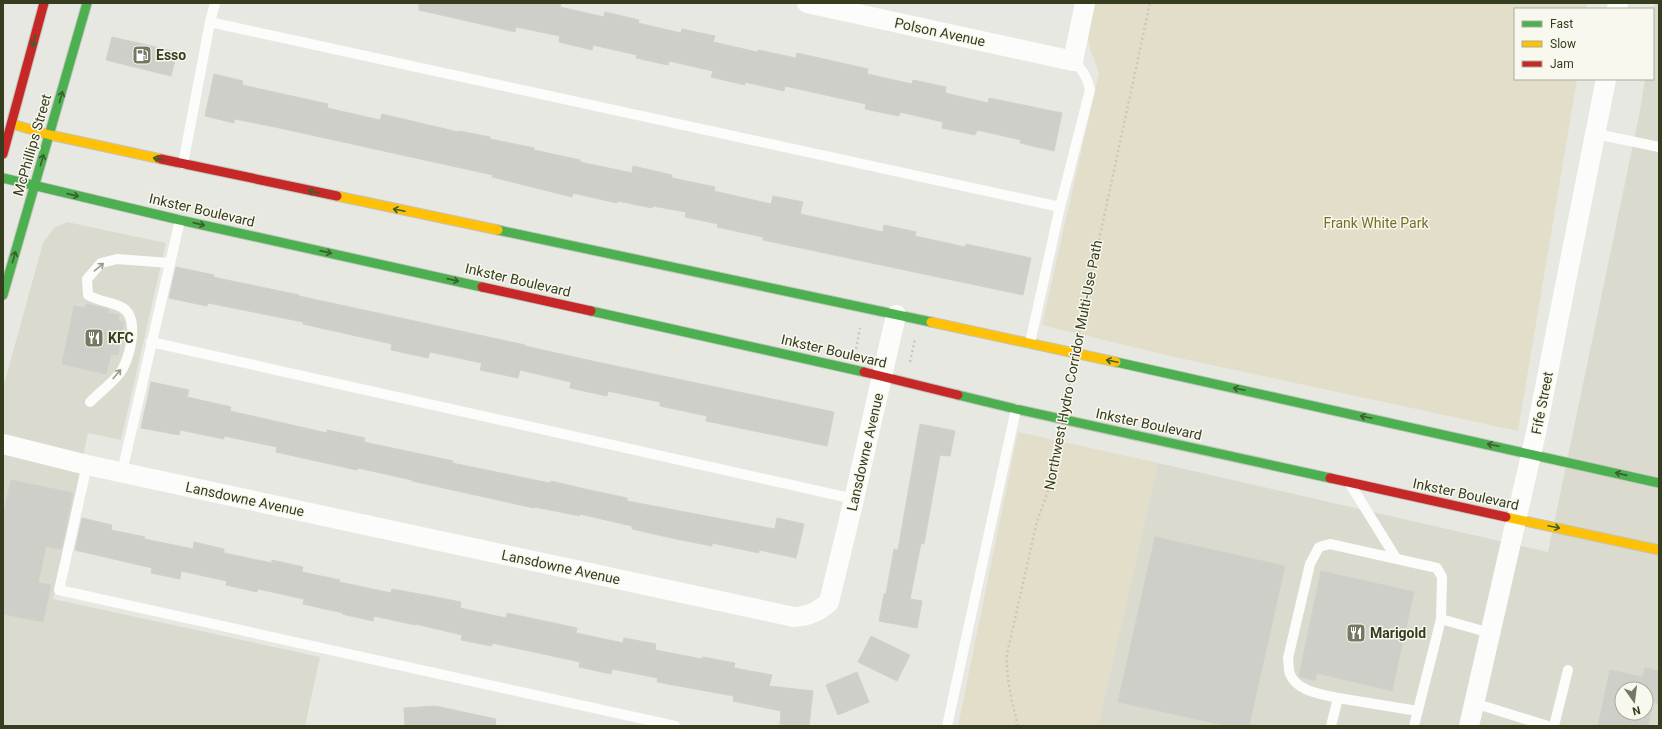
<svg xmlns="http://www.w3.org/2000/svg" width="1662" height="729" viewBox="0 0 1662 729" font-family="Roboto,sans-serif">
	<rect width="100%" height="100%" fill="#e8e8e2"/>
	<g fill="#dadacf" fill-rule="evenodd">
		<path d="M1655 3H1659V726H1098L1158 463 1548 552 1640 111 1645 79H1653V20ZM1622 689H1646V713H1622Z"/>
		<polygon points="67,222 166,243 121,440 88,433 53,599 320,657 305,726 3,726 3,388 43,243 54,228"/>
	</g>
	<g fill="#e3dec9">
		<polygon points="1095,3 1587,3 1587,9 1515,9 1515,79 1577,79 1518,431 1170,356 1042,325 1099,73 1090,49 1088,38"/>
		<polygon points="1018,432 1158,463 1098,726 958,726"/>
	</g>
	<g fill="#cfcfc9" stroke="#d1d1ca" fill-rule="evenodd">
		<polygon points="419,3 561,3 560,7 604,17 605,12 639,20 638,23 681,33 682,29 715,36 713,42 757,52 758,50 796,58 797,53 868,69 867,74 912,84 913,80 946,87 945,93 988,103 989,98 1062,113 1054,151 1020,143 1021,140 977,130 975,135 942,128 943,122 900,112 899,116 865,109 866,104 785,86 784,91 745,82 745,85 711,77 713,71 669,61 668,65 636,58 637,55 593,45 592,50 559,42 560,36 516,27 515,32 419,10"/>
		<polygon points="112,37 177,52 171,76 106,60"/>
		<polygon points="214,74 243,81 242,85 328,104 327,108 380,120 382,114 458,132 459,131 490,137 490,139 534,148 534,150 580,160 580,162 632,173 633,166 672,175 672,178 715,187 714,191 771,204 773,196 803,202 800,214 883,232 884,225 916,232 915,236 965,247 966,244 1031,258 1023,295 763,240 763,237 717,227 718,224 685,217 686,212 653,206 652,208 618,201 617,203 573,193 572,197 492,177 493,175 275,127 235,119 234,123 205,116"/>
		<polygon points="176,267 214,275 213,277 299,295 299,296 525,345 525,346 592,361 834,412 827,446 706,421 707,416 660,406 660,402 608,391 607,396 570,388 571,382 520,370 518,378 480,370 482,363 430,352 428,358 391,350 392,344 303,324 303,322 208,303 207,306 169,298"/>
		<polygon points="86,304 109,309 108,313 119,315 118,321 124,322 118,355 111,354 106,374 62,364 74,306 85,308"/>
		<polygon points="151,382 189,390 187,397 231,407 230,411 327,433 327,430 365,438 364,442 453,461 452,463 550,483 551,481 585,489 627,498 627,501 775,529 777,518 804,524 796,558 759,550 759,553 712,543 712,546 676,539 632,529 632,526 580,514 580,516 535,507 534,508 412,481 412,480 358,468 357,470 276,452 277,447 224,436 224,439 180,430 179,435 141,428"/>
		<polygon points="920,424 955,431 950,456 940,455 924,544 921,543 910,599 922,601 917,628 879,621 884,594 886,594 894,549 898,550"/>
		<polygon points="11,480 73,493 62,547 60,549 46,546 38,583 51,585 43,622 3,614 3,516"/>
		<polygon points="82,518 112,525 111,530 145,537 144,539 193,549 194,542 224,549 224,553 272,563 272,560 303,567 302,572 340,580 339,582 391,593 392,589 430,596 461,602 460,608 506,618 507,613 577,628 576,633 623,643 624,638 656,644 655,650 702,659 703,657 735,663 734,668 772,675 769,686 813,691 809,726 780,724 781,711 733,701 734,696 657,682 658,678 612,669 611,674 579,667 580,662 492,643 492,646 461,640 462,635 416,624 415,625 374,616 373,621 342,614 343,613 303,604 304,599 258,589 257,592 226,585 227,581 181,571 180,579 151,573 152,568 75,550"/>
		<polygon points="1155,537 1285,566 1249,726 1228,726 1118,702"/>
		<polygon points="1321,571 1414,592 1392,691 1317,673 1315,681 1299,676"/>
		<polygon points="871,636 910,655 897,681 858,662"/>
		<path d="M1645 668 1659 671V704L1653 702 1648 726H1598L1610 670 1643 677ZM1622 689H1646V713H1622Z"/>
		<polygon points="857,672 869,702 838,715 826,685"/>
		<polygon points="435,706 496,719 495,726 405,726 404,708"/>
	</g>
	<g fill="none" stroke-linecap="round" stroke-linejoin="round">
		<g stroke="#c3c5bb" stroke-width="11">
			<g id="fast">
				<polyline points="3,178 180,220 482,287"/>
				<polyline points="498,230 931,322"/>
				<polyline points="3,295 87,3"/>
				<polyline points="591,311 864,372"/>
				<polyline points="1116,362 1659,483"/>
				<polyline points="958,395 1016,409 1330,478"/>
			</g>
		</g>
		<g stroke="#c3c5bb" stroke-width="11">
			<g id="slow">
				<polyline points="12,124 50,135 161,159"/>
				<polyline points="337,196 498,230"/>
				<polyline points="931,322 1116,362"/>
				<polyline points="1506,517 1659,550"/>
			</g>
		</g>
		<g stroke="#c3c5bb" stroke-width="11">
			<g id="jam">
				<polyline points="3,154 44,3"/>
				<polyline points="161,159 337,196"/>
				<polyline points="482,287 591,311"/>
				<polyline points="864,372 958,395"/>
				<polyline points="1330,478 1506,517"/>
			</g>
		</g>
		<g stroke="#c6c9bf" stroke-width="2.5" stroke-dasharray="2 3" stroke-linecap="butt">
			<polyline points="1079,333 1150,3"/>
			<polyline points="856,349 860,328"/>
			<polyline points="910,362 915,339"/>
			<polyline points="1067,400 1071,373"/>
			<path d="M1018 726C1012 702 1006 679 1007 654L1037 521 1050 486 1059 440"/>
		</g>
		<g stroke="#fcfcfb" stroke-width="10">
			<polyline points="210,22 1060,207"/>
			<polyline points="1596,134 1659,147"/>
			<polyline points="183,164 210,22 215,3"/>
			<polyline points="151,342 854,499"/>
			<path d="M1030 343 1060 207 1090 90C1087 77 1083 70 1073 61"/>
			<path d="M90 402C99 393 111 384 119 374 130 361 140 319 123 308 113 302 100 302 88 295L87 279 101 263 117 259 170 263"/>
			<polyline points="87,465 59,590 675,726"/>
			<polyline points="122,472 180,220"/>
			<polyline points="1350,484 1396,558"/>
			<polyline points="1338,698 1418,711"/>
			<polyline points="1474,703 1548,726"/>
			<polyline points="947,726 1016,409"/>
			<path d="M1331 726 1338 698C1322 694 1297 692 1290 674 1288 669 1289 663 1288 658L1310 564 1319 547 1330 544 1437 568 1442 577 1441 619 1490 633"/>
			<polyline points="1414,726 1441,619"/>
			<polyline points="1554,726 1568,670"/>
		</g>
		<g stroke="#fcfcfb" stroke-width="20">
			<polyline points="807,3 1073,61 1085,3"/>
			<polyline points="1617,9 1618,3"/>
			<path d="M3 444 87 465 794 617C809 616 818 612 829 602L854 499 896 315"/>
			<polyline points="1469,726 1536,433 1606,79"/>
		</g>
		<use href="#fast" stroke="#4caf50" stroke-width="9"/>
		<use href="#slow" stroke="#ffc107" stroke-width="9"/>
		<use href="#jam" stroke="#c62828" stroke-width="9"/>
	</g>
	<defs><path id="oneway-shaft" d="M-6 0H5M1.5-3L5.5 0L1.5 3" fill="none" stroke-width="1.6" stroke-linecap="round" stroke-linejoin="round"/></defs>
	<g stroke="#3d5f2d">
		<use href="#oneway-shaft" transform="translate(34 41) rotate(105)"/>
		<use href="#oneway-shaft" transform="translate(61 97) rotate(-74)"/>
		<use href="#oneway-shaft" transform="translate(159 159) rotate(-168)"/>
		<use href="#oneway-shaft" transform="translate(42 160) rotate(-74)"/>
		<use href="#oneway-shaft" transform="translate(314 192) rotate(-168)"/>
		<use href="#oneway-shaft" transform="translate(73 195) rotate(13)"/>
		<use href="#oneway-shaft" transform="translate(399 210) rotate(-168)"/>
		<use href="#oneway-shaft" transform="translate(199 224) rotate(13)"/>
		<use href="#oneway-shaft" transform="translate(326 252) rotate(13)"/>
		<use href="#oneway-shaft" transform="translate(14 257) rotate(-74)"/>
		<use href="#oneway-shaft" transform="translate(453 280) rotate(13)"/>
		<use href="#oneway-shaft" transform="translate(1112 361) rotate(-168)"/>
		<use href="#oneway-shaft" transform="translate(1239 389) rotate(-168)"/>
		<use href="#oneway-shaft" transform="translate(1366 417) rotate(-168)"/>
		<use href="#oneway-shaft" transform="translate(1493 445) rotate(-168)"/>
		<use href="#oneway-shaft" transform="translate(1621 474) rotate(-167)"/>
		<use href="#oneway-shaft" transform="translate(1554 527) rotate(12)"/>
	</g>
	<g stroke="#999c8c">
		<use href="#oneway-shaft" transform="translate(99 267) rotate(-40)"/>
		<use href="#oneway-shaft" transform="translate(117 374) rotate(-50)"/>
	</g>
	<defs>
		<g id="fuel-square" transform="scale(1)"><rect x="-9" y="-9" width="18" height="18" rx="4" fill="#747963" stroke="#f8f8ef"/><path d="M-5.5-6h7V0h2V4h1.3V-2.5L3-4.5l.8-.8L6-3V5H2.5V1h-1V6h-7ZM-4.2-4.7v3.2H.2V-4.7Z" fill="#fff"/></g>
		<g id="restaurant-square" transform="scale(1)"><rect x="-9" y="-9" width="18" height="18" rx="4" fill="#747963" stroke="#f8f8ef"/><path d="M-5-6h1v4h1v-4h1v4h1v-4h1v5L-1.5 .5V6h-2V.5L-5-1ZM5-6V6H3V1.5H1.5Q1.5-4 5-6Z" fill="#fff"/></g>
	</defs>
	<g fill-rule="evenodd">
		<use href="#fuel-square" x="142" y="55"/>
		<use href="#restaurant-square" x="94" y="338"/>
		<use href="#restaurant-square" x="1356" y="633"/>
	</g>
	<g text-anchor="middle" stroke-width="3" stroke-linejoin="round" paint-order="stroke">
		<g font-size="14" fill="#363d1e" stroke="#f8f8ef">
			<text transform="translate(940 32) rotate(12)" y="5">Polson Avenue</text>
			<text transform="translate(32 145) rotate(-74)" y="5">McPhillips Street</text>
			<text transform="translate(202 210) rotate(13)" y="5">Inkster Boulevard</text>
			<text transform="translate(518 280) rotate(13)" y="5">Inkster Boulevard</text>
			<text transform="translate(834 351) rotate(13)" y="5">Inkster Boulevard</text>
			<text transform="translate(1073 365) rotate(-79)" y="5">Northwest Hydro Corridor Multi-Use Path</text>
			<text transform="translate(1542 403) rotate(-79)" y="5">Fife Street</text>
			<text transform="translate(1149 424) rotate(12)" y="5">Inkster Boulevard</text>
			<text transform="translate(865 452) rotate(-77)" y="5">Lansdowne Avenue</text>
			<text transform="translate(1466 494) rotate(12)" y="5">Inkster Boulevard</text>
			<text transform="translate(245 499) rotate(12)" y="5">Lansdowne Avenue</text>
			<text transform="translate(561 567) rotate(12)" y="5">Lansdowne Avenue</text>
		</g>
		<g font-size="14" font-weight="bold" fill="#363d1e" stroke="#f8f8ef" text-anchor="start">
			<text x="156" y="60">Esso</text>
			<text x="108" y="343">KFC</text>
			<text x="1370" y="638">Marigold</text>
		</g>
		<g font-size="14" fill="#776e25" stroke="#f8f8ef">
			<text x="1376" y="228">Frank White Park</text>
		</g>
	</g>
	<rect width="1662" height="729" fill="none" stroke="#363d1e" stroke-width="8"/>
	<rect x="1514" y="8" width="140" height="72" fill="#f8f8ef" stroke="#aaad9b"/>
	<rect x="1522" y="21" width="20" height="6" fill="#4caf50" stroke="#aaad9b"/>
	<text x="1550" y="28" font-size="12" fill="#363d1e">Fast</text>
	<rect x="1522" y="41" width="20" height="6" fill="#ffc107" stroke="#aaad9b"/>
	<text x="1550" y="48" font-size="12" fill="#363d1e">Slow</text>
	<rect x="1522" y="61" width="20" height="6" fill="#c62828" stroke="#aaad9b"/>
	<text x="1550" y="68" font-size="12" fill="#363d1e">Jam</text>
	<g transform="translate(1634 701) rotate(166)"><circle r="19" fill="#f8f8ef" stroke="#aaad9b"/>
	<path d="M0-3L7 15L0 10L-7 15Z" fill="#747963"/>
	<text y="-6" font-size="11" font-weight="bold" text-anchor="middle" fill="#363d1e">N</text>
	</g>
</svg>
